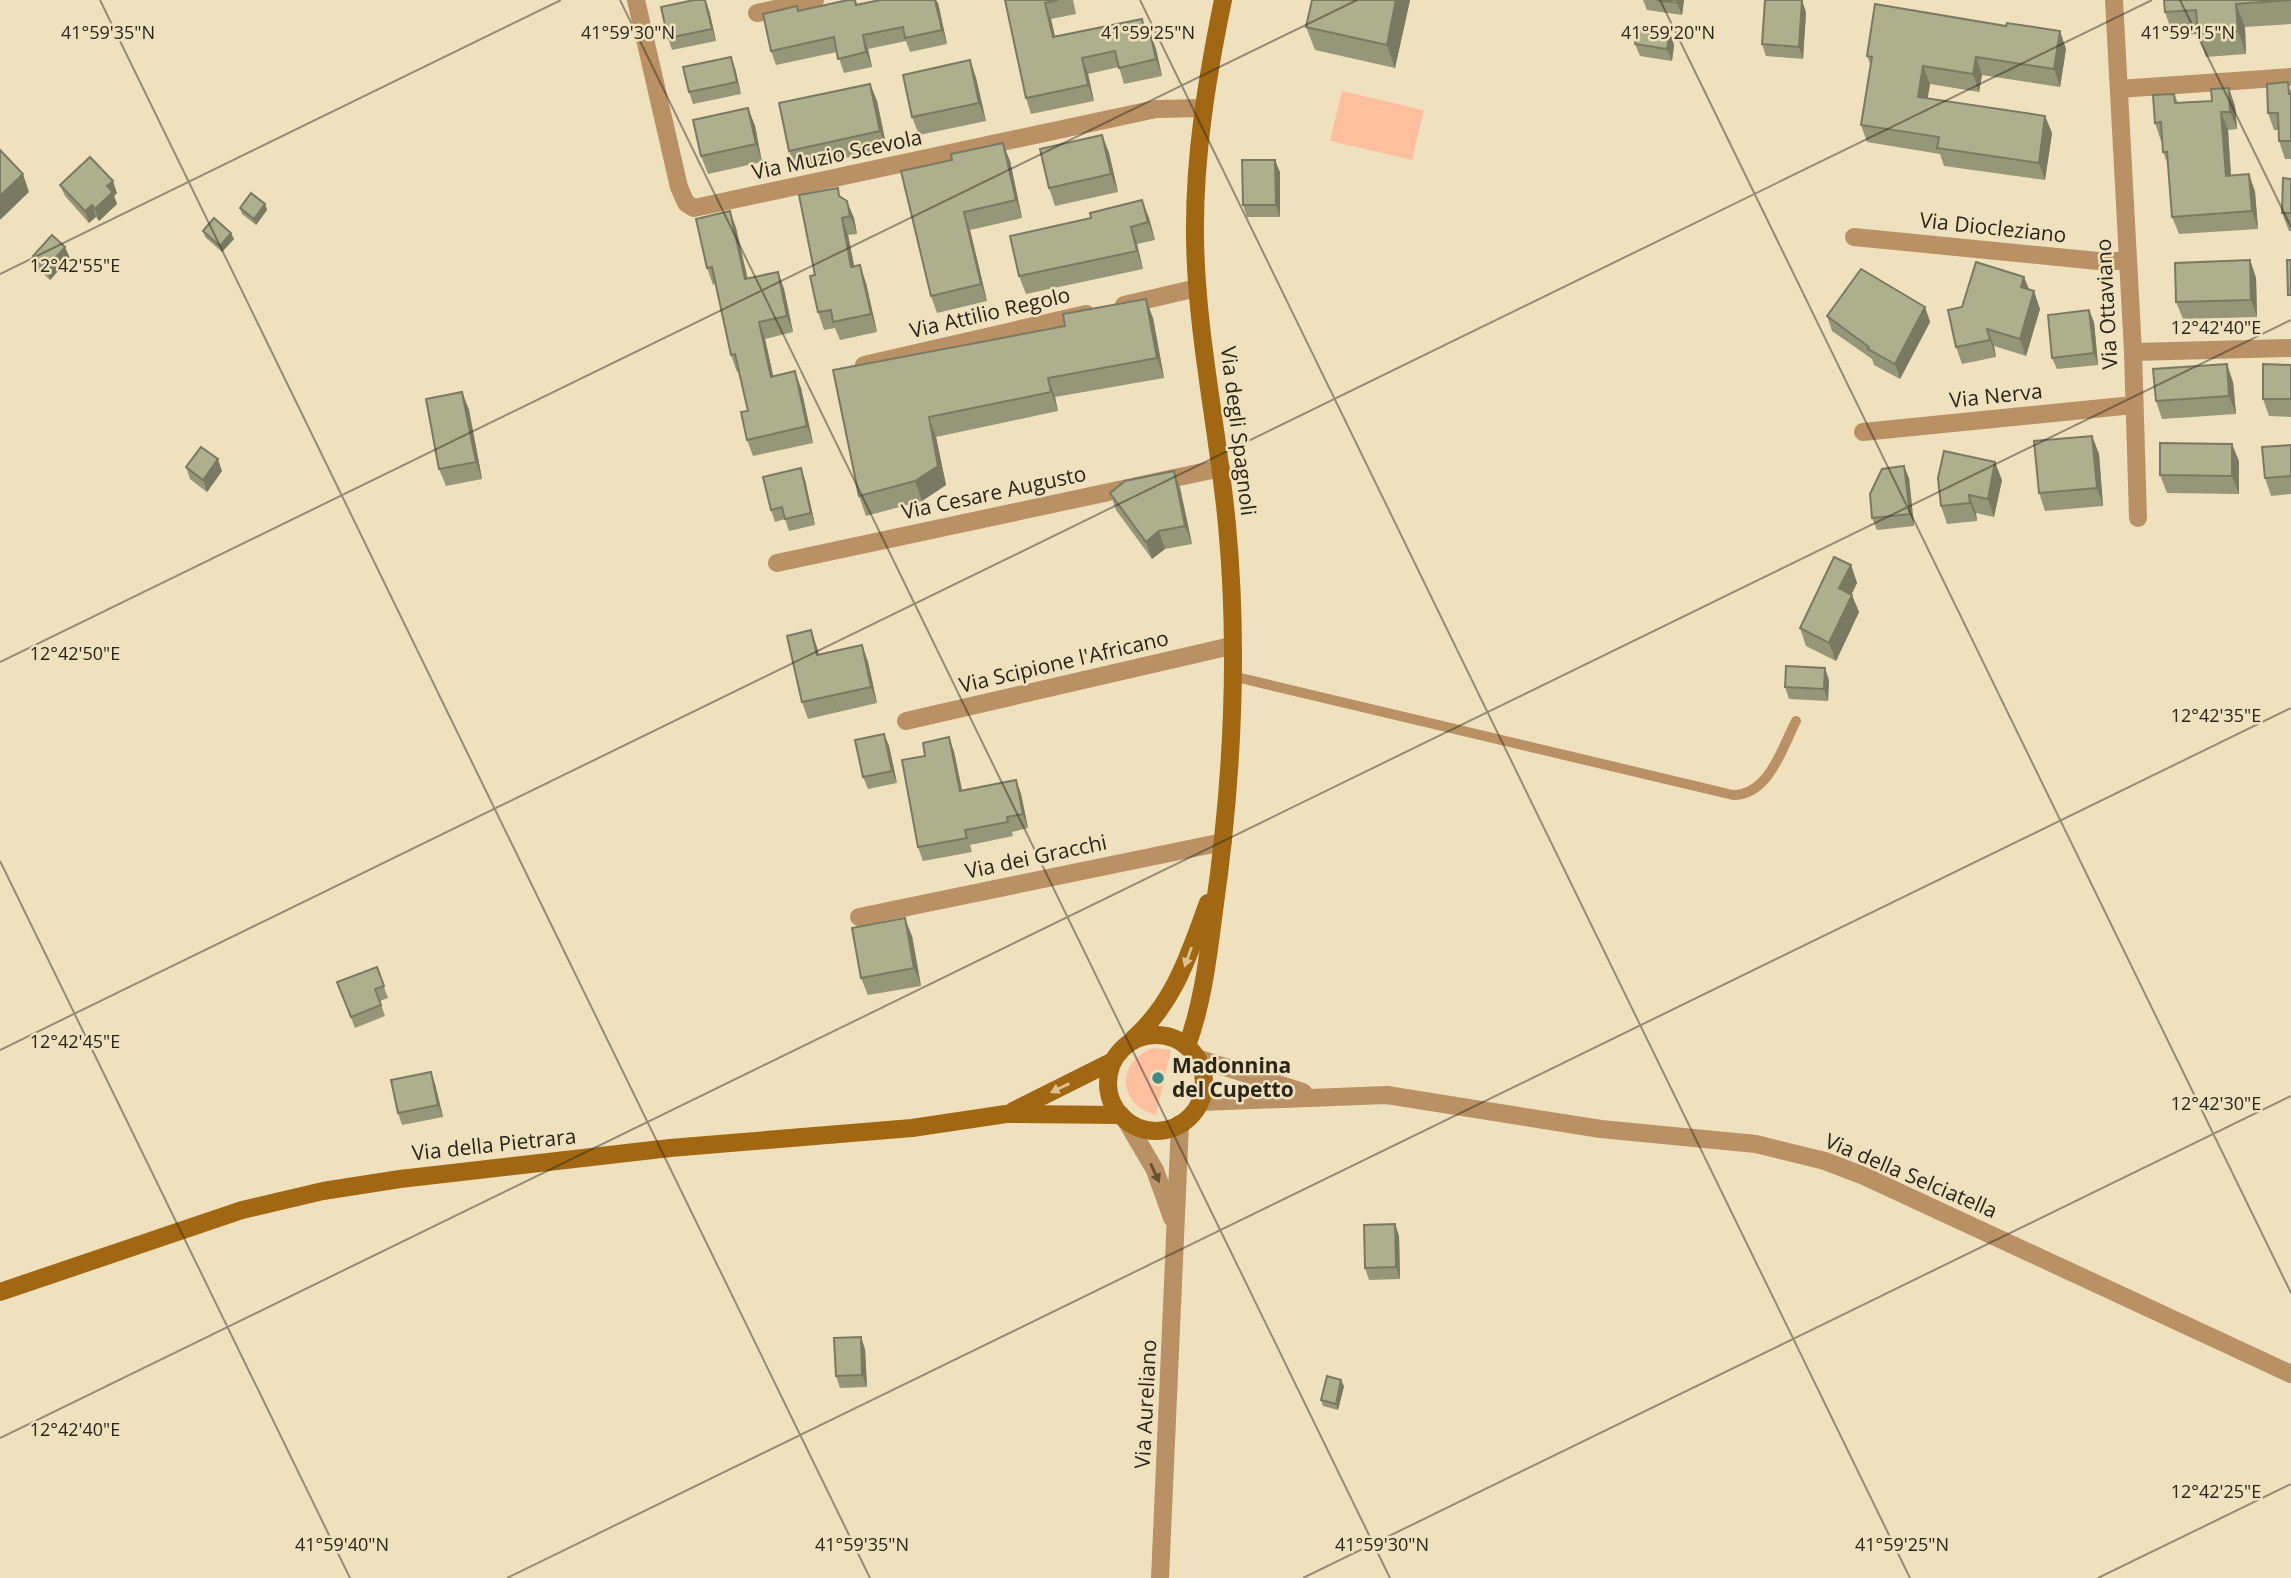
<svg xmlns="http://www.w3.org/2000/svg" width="2291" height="1578" viewBox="0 0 2291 1578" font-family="'Open Sans',sans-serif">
	<rect width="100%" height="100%" fill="#efe1be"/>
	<g fill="#febf9e">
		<polygon points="1342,91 1424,110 1412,160 1330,141"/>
		<path d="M1153 1048 1171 1050 1156 1115C1117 1105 1116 1061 1153 1048Z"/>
	</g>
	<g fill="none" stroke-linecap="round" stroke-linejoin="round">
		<path stroke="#b99164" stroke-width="10" d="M1232 676 1733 795C1769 795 1782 748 1796 721"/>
		<g stroke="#b99164" stroke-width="18">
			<polyline points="636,0 679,187 686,203 694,208 1156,109 1204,108"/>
			<polyline points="2114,0 2133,352 2138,518"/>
			<polyline points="757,13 815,0"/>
			<polyline points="2119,89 2291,77"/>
			<polyline points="1854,237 2098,261 2128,261"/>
			<polyline points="1124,305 1197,288"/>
			<polyline points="2133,352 2291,348"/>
			<polyline points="864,365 1086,314"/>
			<polyline points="1863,432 2133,405"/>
			<polyline points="777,563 1221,468"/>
			<polyline points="906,721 1231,646"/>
			<polyline points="859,917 1223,842"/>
			<polyline points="1197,1058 1303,1092"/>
			<polyline points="1201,1102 1387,1095 1601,1129 1756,1144 1825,1161 1864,1176 2291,1374"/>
			<polyline points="1125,1119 1155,1170 1172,1218"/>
			<polyline points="1160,1578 1180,1124"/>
		</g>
		<g stroke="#a26712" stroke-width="18">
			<circle cx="1156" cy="1083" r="48"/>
			<path d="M1133 1039C1175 1002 1189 954 1208 903"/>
			<path d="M1187 1046C1203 1002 1208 957 1214 911 1232 785 1239 653 1227 525 1218 429 1196 333 1195 236 1194 157 1207 78 1223 0"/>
			<polyline points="1013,1111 1113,1061"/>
			<polyline points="0,1292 242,1210 323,1191 400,1179 670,1148 912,1128 1006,1114 1121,1115"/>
		</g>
	</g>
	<g fill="#969678">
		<polygon points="1005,0 1073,0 1076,14 1051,19 1055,37 1150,33 1156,49 1162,76 1124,84 1119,67 1088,74 1094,101 1031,114 1026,98"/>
		<polygon points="1312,0 1410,0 1395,68 1315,50 1306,27"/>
		<polygon points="1643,0 1684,0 1682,15 1647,10"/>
		<polygon points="2164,0 2291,0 2291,24 2245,27 2246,54 2206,57 2198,34 2173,35 2165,12"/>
		<polygon points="938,3 947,44 910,52 906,41 868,49 872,67 844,73 837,52 776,65 771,51 799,11 857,5"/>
		<polygon points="709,10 716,41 672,50 668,38"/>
		<polygon points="1806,12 1803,59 1766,56 1762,44"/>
		<polygon points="1670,33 1674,45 1672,61 1640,56 1635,44"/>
		<polygon points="2066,49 2060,87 1982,75 1979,92 1930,84 1927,99 2045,116 2052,133 2045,180 1944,166 1940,154 1867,142 1861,125 1871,66 1867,56"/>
		<polygon points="731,57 735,68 741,94 693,104 689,92"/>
		<polygon points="970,60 976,78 986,121 919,135 912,117"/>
		<polygon points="870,84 877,101 887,149 795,169 789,151"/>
		<polygon points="2291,89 2291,159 2285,159 2279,141 2278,130 2274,130 2268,113"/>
		<polygon points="2174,94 2178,103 2235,106 2237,129 2228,130 2231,175 2249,174 2255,192 2258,229 2179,234 2172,217 2169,167 2163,152 2162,140 2161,141 2155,123"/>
		<polygon points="748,108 755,126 762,162 708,174 701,156"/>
		<polygon points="1102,135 1109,153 1118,192 1055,206 1049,188"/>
		<polygon points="1010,161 1022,218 970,230 987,301 937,313 931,296 901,171"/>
		<polygon points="1280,172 1280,217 1247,217 1243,205"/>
		<polygon points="2291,179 2291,231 2289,231 2282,213"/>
		<polygon points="60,185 117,193 114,196 117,204 99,221 96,217 89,223 65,196"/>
		<polygon points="841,197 854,218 857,234 848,235 854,266 866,283 877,332 840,340 835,328 824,330 818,312 815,275"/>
		<polygon points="1142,200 1149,218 1155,240 1137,244 1143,269 1026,294 1019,276"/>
		<polygon points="265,204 267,210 256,225 242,214 240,208"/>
		<polygon points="730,211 736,228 748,279 778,272 784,289 793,332 765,339 773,376 801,388 813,443 753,456 747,440 748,411 739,371 737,372 731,355 716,284 713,285 707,268"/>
		<polygon points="203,231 234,239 222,252 205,237"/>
		<polygon points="33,256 70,258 50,280 37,268"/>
		<polygon points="2250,260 2256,278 2257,317 2183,319 2176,302"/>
		<polygon points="2029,289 2040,309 2026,356 1994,346 1996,357 1962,364 1956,347 1962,307"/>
		<polygon points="1925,307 1930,322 1900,379 1874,365 1872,359 1832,331 1827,316"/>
		<polygon points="1153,318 1164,378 1055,397 1058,411 936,437 946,485 922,501 866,516 859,496 833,370"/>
		<polygon points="2094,322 2098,365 2057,369 2052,358"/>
		<polygon points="2291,365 2291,417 2269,416 2263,399"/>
		<polygon points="2233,382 2236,414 2162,419 2156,401"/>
		<polygon points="462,392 469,410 482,479 446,486 439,469"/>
		<polygon points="2092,436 2099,454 2103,506 2045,511 2039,493"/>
		<polygon points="2291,445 2291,494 2271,496 2265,478"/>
		<polygon points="2239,461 2239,494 2167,493 2160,475"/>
		<polygon points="186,467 222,471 207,492 190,479"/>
		<polygon points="1174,471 1180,488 1192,544 1165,549 1152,559 1116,510 1110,493"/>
		<polygon points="1909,478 1914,526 1877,530 1872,518"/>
		<polygon points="805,480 815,525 789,531 785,519 775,522 771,510"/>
		<polygon points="2002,480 1994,517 1976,513 1977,521 1947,524 1941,506"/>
		<polygon points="1851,565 1857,583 1851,594 1859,612 1836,661 1806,646 1800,628"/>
		<polygon points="811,630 819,655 862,645 868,662 877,703 808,719 802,702"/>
		<polygon points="1829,680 1828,701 1789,699 1785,687"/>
		<polygon points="884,734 889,746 897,783 868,789 863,777"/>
		<polygon points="949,737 954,752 962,790 1016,780 1021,794 1028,828 1012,832 1013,836 970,845 972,852 923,861 918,847 925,756"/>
		<polygon points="912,936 921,986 868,995 861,978"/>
		<polygon points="377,967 388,998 380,1001 385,1016 355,1028 337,982"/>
		<polygon points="435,1084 443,1117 402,1125 398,1113"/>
		<polygon points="1395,1224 1399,1236 1400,1279 1369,1280 1365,1268"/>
		<polygon points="865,1349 867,1387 840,1388 836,1376"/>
		<polygon points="1344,1386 1338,1410 1323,1406 1321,1400"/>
	</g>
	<g fill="#7a7a62">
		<polygon points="705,0 709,10 716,41 712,29"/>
		<polygon points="935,0 936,0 938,3 947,44 942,30"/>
		<polygon points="1396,0 1410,0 1395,68 1387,45"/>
		<polygon points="1678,0 1684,0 1682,15 1677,3"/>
		<polygon points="1802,0 1806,12 1803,59 1799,47"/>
		<polygon points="1045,3 1051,19 1059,54 1053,37"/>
		<polygon points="2236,4 2245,27 2246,54 2238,31"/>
		<polygon points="2060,31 2066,49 2060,87 2054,69"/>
		<polygon points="1150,33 1156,49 1162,76 1156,59"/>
		<polygon points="1670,33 1674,45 1672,61 1667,49"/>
		<polygon points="863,35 868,49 872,67 866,52"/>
		<polygon points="731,57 735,68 741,94 737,82"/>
		<polygon points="1976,57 1982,75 1979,92 1973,74"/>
		<polygon points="1082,58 1088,74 1094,101 1088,85"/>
		<polygon points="970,60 976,78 986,121 979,103"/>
		<polygon points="1923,66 1930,84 1925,115 1918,97"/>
		<polygon points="870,84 877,101 887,149 880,131"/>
		<polygon points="2229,88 2235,106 2237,129 2230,112"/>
		<polygon points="748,108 755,126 762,162 756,144"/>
		<polygon points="2221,112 2228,130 2232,193 2226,176"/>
		<polygon points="2045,116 2052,133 2045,180 2039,163"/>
		<polygon points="1102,135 1109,153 1118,192 1111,174"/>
		<polygon points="1003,143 1010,161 1022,218 1016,200"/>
		<polygon points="1275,160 1280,172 1280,217 1276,205"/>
		<polygon points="23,174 29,192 0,220 0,196"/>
		<polygon points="2249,174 2255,192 2258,229 2252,211"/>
		<polygon points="113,181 117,193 114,196 117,204 99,221 95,209 107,186"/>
		<polygon points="1142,200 1149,218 1155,240 1148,222"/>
		<polygon points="847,201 854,218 857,234 850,216"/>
		<polygon points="265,204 267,210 256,225 254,219"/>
		<polygon points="92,205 96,217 89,223 85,211"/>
		<polygon points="730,211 736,228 751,296 745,279"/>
		<polygon points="964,212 970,230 987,301 981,284"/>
		<polygon points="842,218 848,235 858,285 851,267"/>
		<polygon points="1131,227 1137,244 1143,269 1137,251"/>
		<polygon points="231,233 234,239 222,252 220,246"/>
		<polygon points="65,247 70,258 50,280 46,268"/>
		<polygon points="2250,260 2256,278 2257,317 2251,300"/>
		<polygon points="860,265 866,283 877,332 871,314"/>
		<polygon points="778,272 784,289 793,332 787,316"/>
		<polygon points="2024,277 2031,294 2021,287"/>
		<polygon points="2034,291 2040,309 2026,356 2020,339"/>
		<polygon points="1146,299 1153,318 1164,378 1157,358"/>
		<polygon points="1925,307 1930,322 1900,379 1895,364"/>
		<polygon points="2089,310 2094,322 2098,365 2094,353"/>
		<polygon points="759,322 765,339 777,393 771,377"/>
		<polygon points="1987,329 1994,346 1996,357 1990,340"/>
		<polygon points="2227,364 2233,382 2236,414 2229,396"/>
		<polygon points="795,371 801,388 813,443 807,426"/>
		<polygon points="1048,378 1055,397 1058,411 1051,392"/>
		<polygon points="462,392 469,410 482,479 476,462"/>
		<polygon points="929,417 936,437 946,485 922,501 915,481"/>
		<polygon points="2092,436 2099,454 2103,506 2097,488"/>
		<polygon points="2232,444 2239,461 2239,494 2232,476"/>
		<polygon points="218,459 222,471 207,492 203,480"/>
		<polygon points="1995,462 2002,480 1994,517 1988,499"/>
		<polygon points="1904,466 1909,478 1914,526 1910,514"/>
		<polygon points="801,468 805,480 815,525 811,513"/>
		<polygon points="1174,471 1180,488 1192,544 1185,526"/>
		<polygon points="1969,495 1976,513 1977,521 1970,503"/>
		<polygon points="1159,531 1165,549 1152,559 1146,542"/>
		<polygon points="1851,565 1857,583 1846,606 1839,588"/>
		<polygon points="1852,595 1859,612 1836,661 1829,643"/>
		<polygon points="811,630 817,647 823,672 817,655"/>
		<polygon points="862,645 868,662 877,703 871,687"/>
		<polygon points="1825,668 1829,680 1828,701 1824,689"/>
		<polygon points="884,734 889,746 897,783 892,771"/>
		<polygon points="949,737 954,752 965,805 960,791"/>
		<polygon points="1016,780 1021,794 1028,828 1023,814"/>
		<polygon points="905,918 912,936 921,986 914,968"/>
		<polygon points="431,1072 435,1084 443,1117 438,1105"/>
		<polygon points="1395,1224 1399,1236 1400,1279 1396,1267"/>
		<polygon points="861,1337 865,1349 867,1387 862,1375"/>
		<polygon points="1341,1380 1344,1386 1338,1410 1336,1404"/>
	</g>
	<g fill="#aeaf8c" stroke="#7a7a62" stroke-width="2">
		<polygon points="694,0 705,0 712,29 668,38 661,7"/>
		<polygon points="848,0 855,0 856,5 880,0 935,0 942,30 905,38 903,27 863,35 866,52 838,59 834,37 771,51 763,14 797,6 798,11"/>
		<polygon points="1005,0 1058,0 1045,3 1053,37 1142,19 1145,34 1150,33 1156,59 1119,68 1115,51 1082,58 1088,85 1026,98"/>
		<polygon points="1312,0 1396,0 1387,45 1306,27"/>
		<polygon points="1656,0 1678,0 1677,3"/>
		<polygon points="1765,0 1802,0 1799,47 1762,44"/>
		<polygon points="2164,0 2291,0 2236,4 2238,31 2198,33 2196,10 2165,12"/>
		<polygon points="1875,4 2006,26 2007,23 2060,31 2054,69 1976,57 1973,74 1923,66 1918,97 2045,116 2039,163 1937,148 1939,137 1861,125 1872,57 1867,56"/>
		<polygon points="1638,27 1670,33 1667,49 1635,44"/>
		<polygon points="731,57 737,82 689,92 683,67"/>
		<polygon points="970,60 979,103 912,117 903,75"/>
		<polygon points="2288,82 2289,94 2291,94 2291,141 2279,141 2278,113 2268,113 2267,84"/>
		<polygon points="870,84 880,131 789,151 779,103"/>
		<polygon points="2229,88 2230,112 2221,112 2226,176 2249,174 2252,211 2172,217 2167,152 2163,152 2161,122 2155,123 2153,95 2174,94 2175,103 2212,101 2211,89"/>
		<polygon points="748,108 756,144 701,156 693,120"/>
		<polygon points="1102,135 1111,174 1049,188 1040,149"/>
		<polygon points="1003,143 1016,200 964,212 981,284 931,296 901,171 952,160 951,154"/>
		<polygon points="0,150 23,174 0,196"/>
		<polygon points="90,157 113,181 107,186 113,192 95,209 92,205 85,211 60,185"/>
		<polygon points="1242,160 1275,160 1276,205 1243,205"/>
		<polygon points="2283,178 2291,179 2291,213 2282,213"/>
		<polygon points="838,188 839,196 847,201 850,216 842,218 851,267 860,265 871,314 833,322 831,310 818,312 810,276 815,275 799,195"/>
		<polygon points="251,193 265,204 254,219 240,208"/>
		<polygon points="1142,200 1148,222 1131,227 1137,251 1019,276 1010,236 1091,218 1090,213"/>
		<polygon points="730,211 745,279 778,272 787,316 759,322 771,377 795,371 807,426 747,440 741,412 748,411 735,354 731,355 712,267 707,268 696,219"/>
		<polygon points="214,218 231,233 220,246 203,231"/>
		<polygon points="52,235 65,247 46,268 33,256"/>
		<polygon points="2250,260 2251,300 2176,302 2175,263"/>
		<polygon points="2287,260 2291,260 2291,295 2288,295"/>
		<polygon points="1976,262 2024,277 2021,287 2034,291 2020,339 1987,329 1990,340 1956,347 1948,310 1962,307"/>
		<polygon points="1861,269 1925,307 1895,364 1868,349 1869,347 1827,316"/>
		<polygon points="1146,299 1157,358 1048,378 1051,392 929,417 938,466 915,481 859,496 833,370 1065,326 1063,314"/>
		<polygon points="2089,310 2094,353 2052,358 2048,315"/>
		<polygon points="2227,364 2229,396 2156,401 2153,369"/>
		<polygon points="2263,364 2291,365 2291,399 2263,399"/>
		<polygon points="462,392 476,462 439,469 426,399"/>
		<polygon points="2092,436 2097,488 2039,493 2034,441"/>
		<polygon points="2160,443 2232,444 2232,476 2160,475"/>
		<polygon points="2291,445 2291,476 2265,478 2262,447"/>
		<polygon points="201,447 218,459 203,480 186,467"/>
		<polygon points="1944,451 1995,462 1988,499 1969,495 1970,503 1941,506 1938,478"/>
		<polygon points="1904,466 1910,514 1872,518 1870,494 1882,469"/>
		<polygon points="801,468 811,513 785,519 782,507 771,510 763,477"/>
		<polygon points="1174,471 1185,526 1159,531 1146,542 1110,493 1125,481"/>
		<polygon points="1834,557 1851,565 1839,588 1852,595 1829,643 1800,628"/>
		<polygon points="811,630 817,655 862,645 871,687 802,702 787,636"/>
		<polygon points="1786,666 1825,668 1824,689 1785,687"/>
		<polygon points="884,734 892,771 863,777 855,740"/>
		<polygon points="949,737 960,791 1016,780 1023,814 1007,817 1008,822 965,830 967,838 918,847 902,760 925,756 923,743"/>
		<polygon points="905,918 914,968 861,978 852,928"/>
		<polygon points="377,967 384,986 375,989 381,1005 351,1017 337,982"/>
		<polygon points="431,1072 438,1105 398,1113 391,1080"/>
		<polygon points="1395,1224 1396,1267 1365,1268 1364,1225"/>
		<polygon points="861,1337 862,1375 836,1376 834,1338"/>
		<polygon points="1327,1376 1341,1380 1336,1404 1321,1400"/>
	</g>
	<defs><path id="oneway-solid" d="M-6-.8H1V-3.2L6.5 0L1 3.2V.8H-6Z" transform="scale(1.75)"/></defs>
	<g fill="#dcc293">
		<use href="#oneway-solid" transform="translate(1188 957) rotate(110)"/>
		<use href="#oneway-solid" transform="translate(1060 1088) rotate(154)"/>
	</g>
	<use fill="#635036" href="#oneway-solid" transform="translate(1155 1173) rotate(65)"/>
	<path fill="none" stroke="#2a2518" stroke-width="2" stroke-opacity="0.45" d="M100 0 870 1578M620 0 1390 1578M1140 0 1910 1578M1660 0 2291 1293M2180 0 2291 227M0 274 561 0M0 662 1357 0M0 861 350 1578M0 1050 2152 0M0 1438 2291 320M507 1578 2291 708M1303 1578 2291 1096M2098 1578 2291 1484"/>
	<circle fill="#438982" stroke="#efe1be" stroke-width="2.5" cx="1158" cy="1078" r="7"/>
	<g text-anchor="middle" stroke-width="5" stroke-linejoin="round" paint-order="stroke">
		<g font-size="21" fill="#2a2518" stroke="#efe1be">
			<text transform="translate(837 155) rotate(-12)" y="7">Via Muzio Scevola</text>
			<text transform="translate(1993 228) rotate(6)" y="7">Via Diocleziano</text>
			<text transform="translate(2107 304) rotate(-93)" y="7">Via Ottaviano</text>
			<text transform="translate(990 313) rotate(-13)" y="7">Via Attilio Regolo</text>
			<text transform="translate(1996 396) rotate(-6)" y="7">Via Nerva</text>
			<text transform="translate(1238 431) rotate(83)" y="7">Via degli Spagnoli</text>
			<text transform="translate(994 493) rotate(-12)" y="7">Via Cesare Augusto</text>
			<text transform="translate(1064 662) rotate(-13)" y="7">Via Scipione l'Africano</text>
			<text transform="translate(1036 857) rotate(-12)" y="7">Via dei Gracchi</text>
			<text transform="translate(494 1145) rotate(-6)" y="7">Via della Pietrara</text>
			<text transform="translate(1911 1176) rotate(23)" y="7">Via della Selciatella</text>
			<text transform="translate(1146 1404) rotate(-87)" y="7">Via Aureliano</text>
		</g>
		<g font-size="21" font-weight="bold" fill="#2a2518" stroke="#efe1be" text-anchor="start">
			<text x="1172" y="1073">Madonnina<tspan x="1172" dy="24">del Cupetto</tspan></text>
		</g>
	</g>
	<g font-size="18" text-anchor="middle" fill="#2a2518" stroke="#efe1be" stroke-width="5" stroke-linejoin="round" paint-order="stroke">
		<text x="108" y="39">41°59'35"N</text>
		<text x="628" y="39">41°59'30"N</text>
		<text x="1148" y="39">41°59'25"N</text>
		<text x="1668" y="39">41°59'20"N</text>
		<text x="2188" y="39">41°59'15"N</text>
		<text x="75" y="272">12°42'55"E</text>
		<text x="2216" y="334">12°42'40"E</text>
		<text x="75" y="660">12°42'50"E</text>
		<text x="2216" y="722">12°42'35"E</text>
		<text x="75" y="1048">12°42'45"E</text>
		<text x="2216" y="1110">12°42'30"E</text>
		<text x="75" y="1436">12°42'40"E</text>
		<text x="2216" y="1498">12°42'25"E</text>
		<text x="342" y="1551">41°59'40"N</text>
		<text x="862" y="1551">41°59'35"N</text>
		<text x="1382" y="1551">41°59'30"N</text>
		<text x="1902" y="1551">41°59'25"N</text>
	</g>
</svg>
